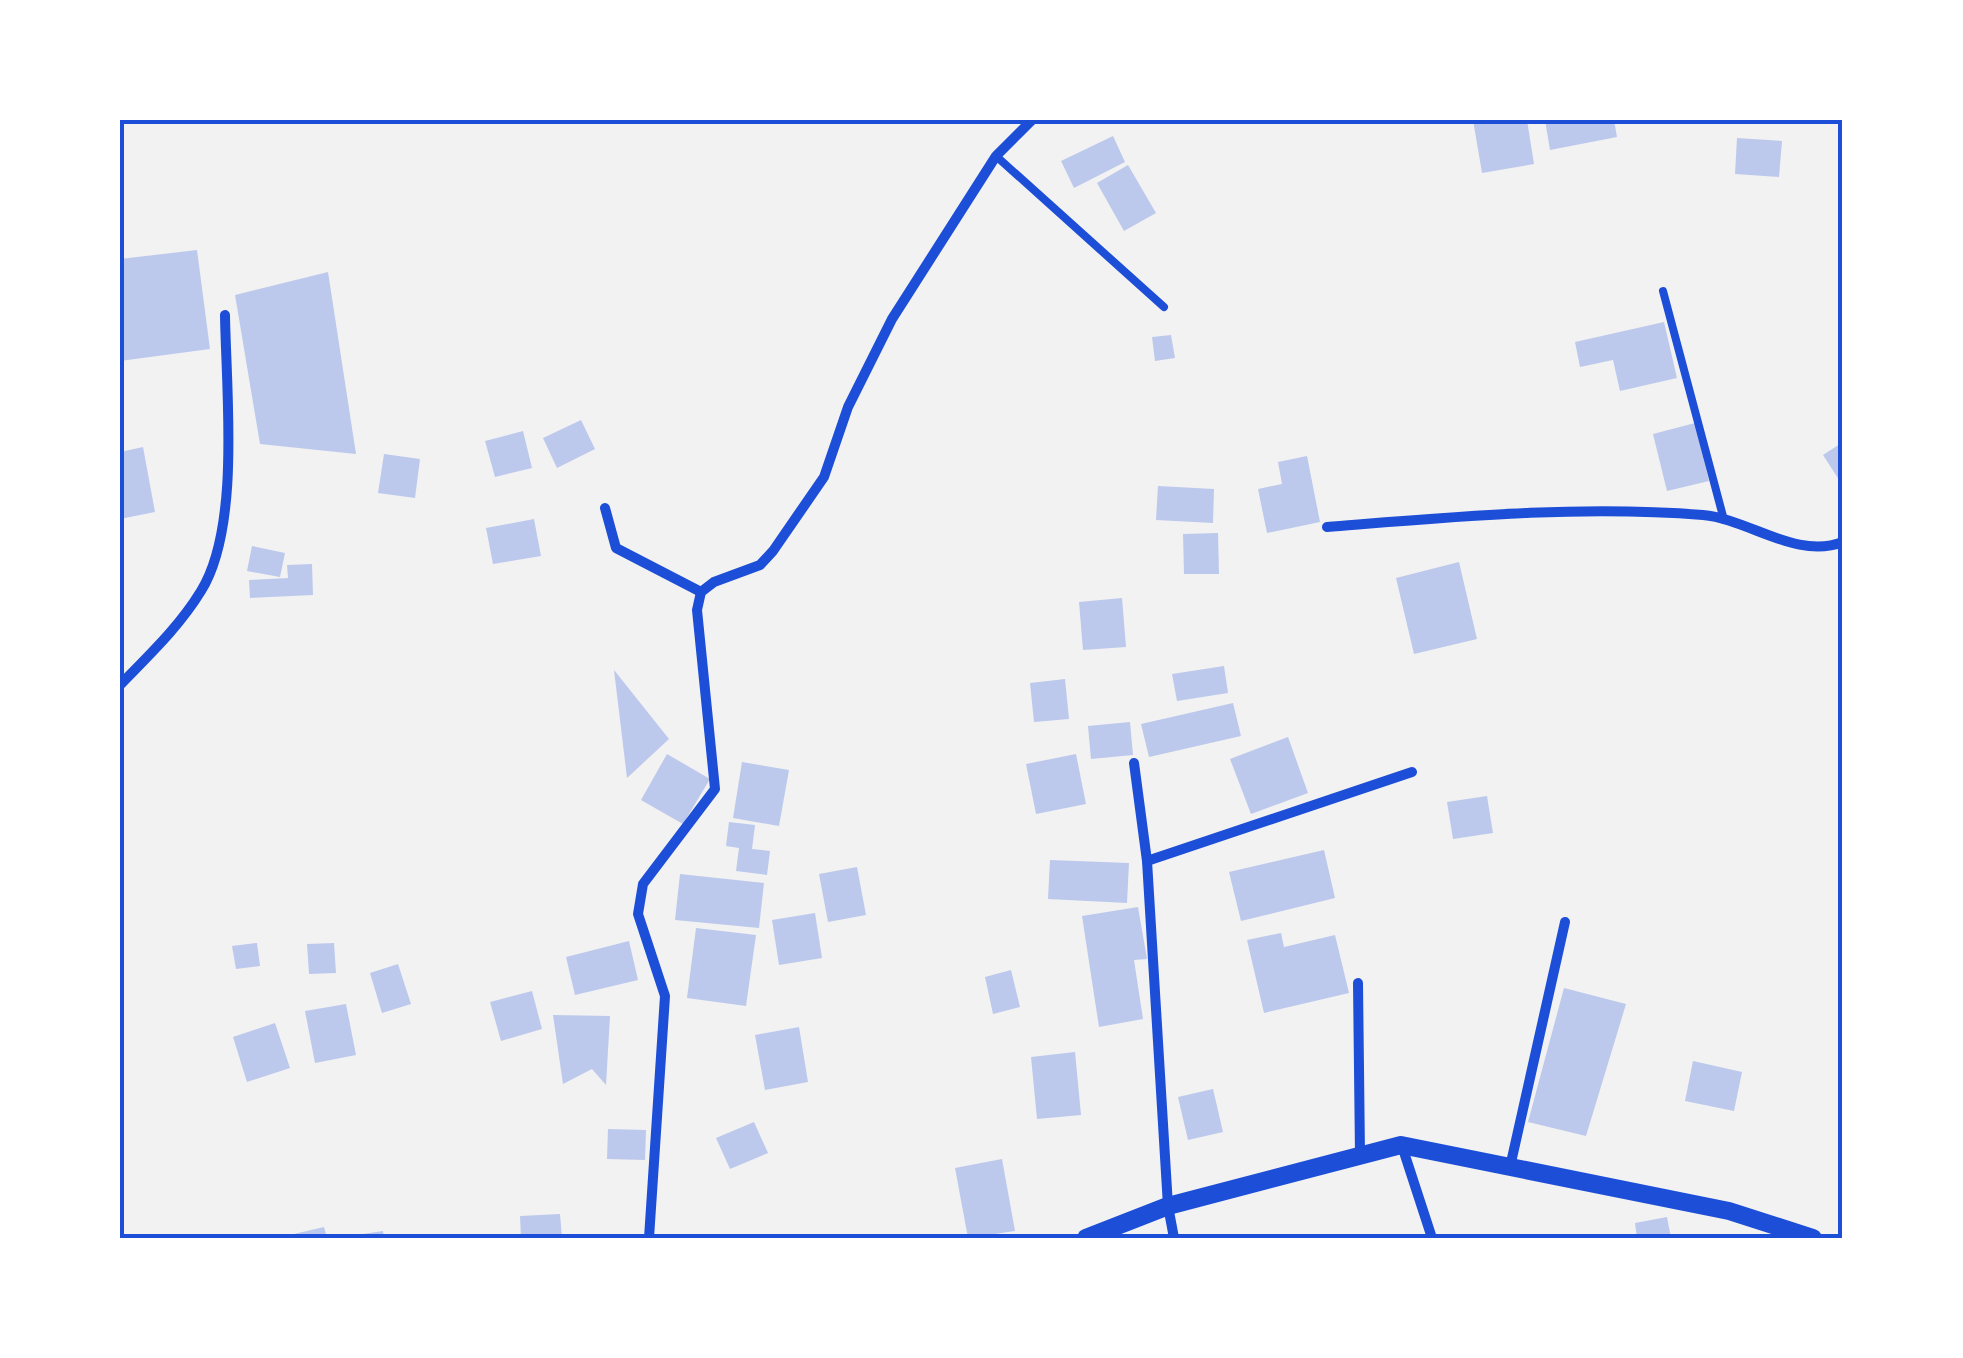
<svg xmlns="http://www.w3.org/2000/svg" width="1963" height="1358" viewBox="0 0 1963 1358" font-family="'Source Sans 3',sans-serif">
	<rect width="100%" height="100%" fill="#f2f2f2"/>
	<g fill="#bdc9ec">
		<polygon points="1473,120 1527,120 1534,164 1482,173"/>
		<polygon points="1545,120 1614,120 1617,137 1550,150"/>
		<polygon points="1113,136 1125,162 1074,188 1061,161"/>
		<polygon points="1737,138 1782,141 1779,177 1735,174"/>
		<polygon points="1128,165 1156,213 1124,231 1097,183"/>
		<polygon points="197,250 210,349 120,361 120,259"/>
		<polygon points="328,272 356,454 260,444 235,295"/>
		<polygon points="1664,322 1677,378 1620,391 1613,360 1580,367 1575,342"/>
		<polygon points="1171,335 1175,358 1155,361 1152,337"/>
		<polygon points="581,420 595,449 557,468 543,438"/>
		<polygon points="1695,423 1709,481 1667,491 1653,434"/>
		<polygon points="523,431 532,468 495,477 485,441"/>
		<polygon points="1843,442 1843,486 1823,455"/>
		<polygon points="143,447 155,512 120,519 120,452"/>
		<polygon points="384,454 420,459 415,498 378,493"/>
		<polygon points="1307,456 1320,522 1267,533 1258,489 1282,484 1278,462"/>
		<polygon points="1158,486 1214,489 1213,523 1156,520"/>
		<polygon points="534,519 541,556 493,564 486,528"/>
		<polygon points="1218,533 1219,574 1184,574 1183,534"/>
		<polygon points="252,546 285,553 280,577 247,571"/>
		<polygon points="1459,562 1477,639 1414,654 1396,578"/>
		<polygon points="312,564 313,595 250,598 249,580 288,578 287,565"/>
		<polygon points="1122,598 1126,647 1083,650 1079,602"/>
		<polygon points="1224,666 1228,693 1177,701 1172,674"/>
		<polygon points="614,670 669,739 627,778"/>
		<polygon points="1065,679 1069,719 1034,722 1030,683"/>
		<polygon points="1233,703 1241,736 1149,757 1141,724"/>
		<polygon points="1130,722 1133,755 1091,759 1088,726"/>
		<polygon points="1288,737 1308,793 1251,814 1230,759"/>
		<polygon points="667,754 710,779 683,824 641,800"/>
		<polygon points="1076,754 1086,804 1036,814 1026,764"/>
		<polygon points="742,762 789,770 779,826 733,818"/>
		<polygon points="1487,796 1493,833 1453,839 1447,802"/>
		<polygon points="729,822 755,825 752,849 770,851 767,875 736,871 739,848 726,846"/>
		<polygon points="1324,850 1335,898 1241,921 1229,872"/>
		<polygon points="1050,860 1129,863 1127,903 1048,899"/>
		<polygon points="857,867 866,915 828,922 819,874"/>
		<polygon points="680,874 764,883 759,928 675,920"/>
		<polygon points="1138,907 1147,959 1134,960 1143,1019 1099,1027 1082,916"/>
		<polygon points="815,913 822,958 779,965 772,920"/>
		<polygon points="696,928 756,935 746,1006 687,998"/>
		<polygon points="1281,933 1284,947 1335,935 1349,993 1264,1013 1247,940"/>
		<polygon points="629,941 638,980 575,995 566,957"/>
		<polygon points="257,943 260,966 236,969 232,946"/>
		<polygon points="334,943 336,973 309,974 307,944"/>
		<polygon points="398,964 411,1004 382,1013 370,973"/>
		<polygon points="1011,970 1020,1007 993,1014 985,977"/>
		<polygon points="1564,988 1626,1004 1586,1136 1528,1122"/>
		<polygon points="532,991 542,1029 501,1041 490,1002"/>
		<polygon points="346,1004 356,1055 315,1063 305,1011"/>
		<polygon points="553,1015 610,1016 606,1085 592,1069 563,1084"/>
		<polygon points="275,1023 290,1068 247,1082 233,1037"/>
		<polygon points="799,1027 808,1082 765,1090 755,1035"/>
		<polygon points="1075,1052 1081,1115 1037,1119 1031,1057"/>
		<polygon points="1693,1061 1742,1072 1734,1111 1685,1101"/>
		<polygon points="1213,1089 1223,1132 1188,1140 1178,1097"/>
		<polygon points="754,1122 768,1153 730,1169 716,1138"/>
		<polygon points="608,1129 646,1130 645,1160 607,1159"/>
		<polygon points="1002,1159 1015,1231 968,1238 955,1168"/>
		<polygon points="560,1214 562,1238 521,1238 520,1216"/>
		<polygon points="1667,1217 1671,1238 1637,1238 1635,1223"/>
		<polygon points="324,1227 327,1238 295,1238 294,1234"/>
		<polygon points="383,1231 384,1238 350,1238 350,1236"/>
	</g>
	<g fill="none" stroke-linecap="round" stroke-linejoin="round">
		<g stroke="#1d4ed8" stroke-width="8">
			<polyline points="996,156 1164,307"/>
			<polyline points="1663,291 1724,520"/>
		</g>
		<g stroke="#1d4ed8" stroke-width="10">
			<polyline points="605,508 616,548 701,592"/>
			<path d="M1327 527C1452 517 1577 505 1703 515 1749 519 1796 560 1843 542"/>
			<path d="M120 685C149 655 179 627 201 591 241 527 226 390 225 315"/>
			<polyline points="1134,763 1147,861 1168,1206 1174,1238"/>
			<polyline points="1147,861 1412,772"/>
			<polyline points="1358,983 1360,1155"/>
			<polyline points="1402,1146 1432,1238"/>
			<polyline points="1510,1167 1565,922"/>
			<polyline points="649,1238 665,996 638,914 643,884 715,789 697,610 701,592 714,582 760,565 773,551 824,477 848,407 892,319 996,156 1032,120"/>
		</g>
		<polyline stroke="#1d4ed8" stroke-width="18" points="1086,1238 1168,1206 1401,1145 1729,1211 1813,1238"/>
	</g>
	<rect width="1963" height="1358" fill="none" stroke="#ffffff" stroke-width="245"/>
	<rect x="122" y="122" width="1718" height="1114" fill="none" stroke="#1d4ed8" stroke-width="4"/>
</svg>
